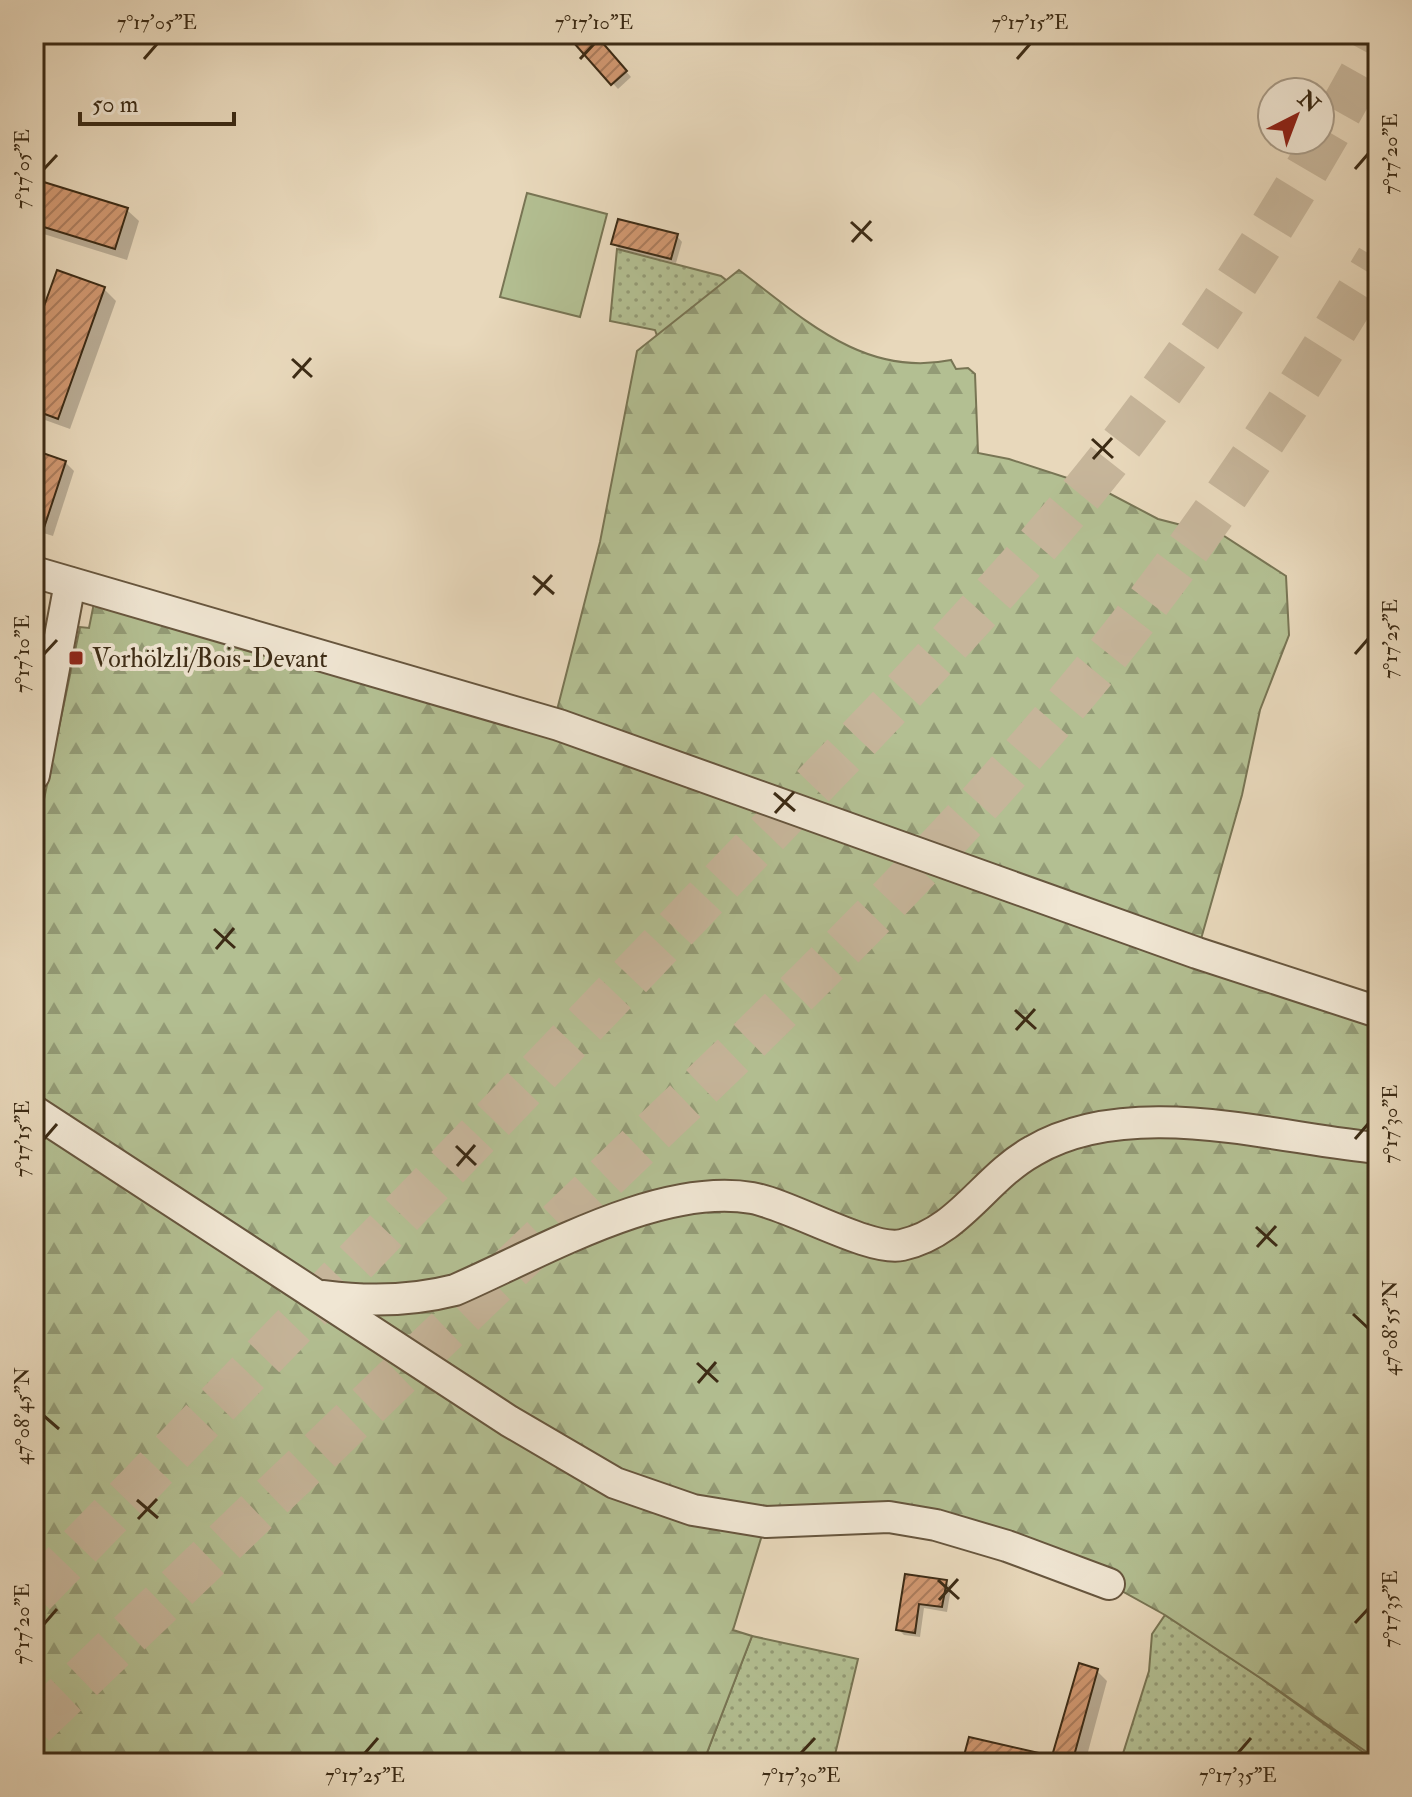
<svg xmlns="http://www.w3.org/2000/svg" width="1412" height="1797" viewBox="0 0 1412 1797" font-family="'IM FELL Double Pica',serif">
	<defs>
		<pattern id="green-dots" width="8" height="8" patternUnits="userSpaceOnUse" patternTransform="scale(2)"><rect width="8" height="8" fill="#b3bf92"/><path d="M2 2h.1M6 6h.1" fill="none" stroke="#939b76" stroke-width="1.8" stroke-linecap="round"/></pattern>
		<pattern id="forest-firs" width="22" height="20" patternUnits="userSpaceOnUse" patternTransform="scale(2)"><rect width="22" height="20" fill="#b3bf92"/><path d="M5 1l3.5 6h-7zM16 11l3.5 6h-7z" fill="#939b76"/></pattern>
		<pattern id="building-hatch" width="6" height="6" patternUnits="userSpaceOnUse" patternTransform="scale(2)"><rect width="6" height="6" fill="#d19871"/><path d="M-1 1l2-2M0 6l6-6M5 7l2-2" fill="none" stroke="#ab7c5c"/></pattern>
	</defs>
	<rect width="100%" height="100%" fill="#e8d8bb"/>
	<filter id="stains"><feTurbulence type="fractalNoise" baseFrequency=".0025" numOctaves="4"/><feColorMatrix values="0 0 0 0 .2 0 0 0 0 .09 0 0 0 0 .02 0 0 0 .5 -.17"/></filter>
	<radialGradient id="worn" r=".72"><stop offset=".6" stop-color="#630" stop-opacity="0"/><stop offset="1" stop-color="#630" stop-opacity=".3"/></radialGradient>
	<g fill="url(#green-dots)" stroke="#787554" stroke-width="2">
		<polygon points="617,249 721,276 808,347 662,350 655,330 610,321"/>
		<polygon points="1165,1615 1262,1679 1378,1763 1120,1763 1149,1671 1152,1634"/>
		<polygon points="752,1636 858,1659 833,1763 703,1763"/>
	</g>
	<path fill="url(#forest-firs)" stroke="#787554" stroke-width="2" d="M739 270C803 318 864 378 951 360L956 369 968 368 975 374 978 453 1009 459 1101 489 1158 519 1224 536 1286 576 1289 635 1260 710 1242 795 1197 953 1378 1012V1760L1262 1679 1165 1615 1109 1584 978 1536 766 1522 733 1630 752 1636 703 1763H34V847L80 627 89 628 95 598 557 710 600 542 637 351Z"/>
	<polygon fill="#b3bf92" stroke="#787554" stroke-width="2" points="527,193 607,214 580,317 500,297"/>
	<g fill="#0003">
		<polygon points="569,34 593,34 631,77 618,89"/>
		<polygon points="34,181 127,210 139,221 127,260 34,231"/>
		<polygon points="677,236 682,242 676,263 619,249 614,243"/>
		<polygon points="58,272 104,289 116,301 70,429 34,416 34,340"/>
		<polygon points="34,452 65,462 74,471 53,536 34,530"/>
		<polygon points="907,1576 946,1582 951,1588 947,1612 924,1608 920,1637 904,1635 898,1629"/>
		<polygon points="1097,1671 1107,1681 1085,1763 964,1763 1054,1759"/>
	</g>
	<g fill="url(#building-hatch)" stroke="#3c2b15" stroke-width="2">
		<polygon points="566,34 595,34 627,71 611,85"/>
		<polygon points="34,179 128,208 115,249 34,224"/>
		<polygon points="618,219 678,234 671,259 611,244"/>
		<polygon points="57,270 105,287 58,419 34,410 34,334"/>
		<polygon points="34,450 66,461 37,549 34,548"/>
		<polygon points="905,1574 947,1580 942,1607 919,1604 915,1633 896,1630"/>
		<polygon points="1079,1663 1098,1669 1072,1763 962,1763 969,1737 1052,1756"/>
	</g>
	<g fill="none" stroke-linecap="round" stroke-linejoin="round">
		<g stroke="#c6b59a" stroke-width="44" stroke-dasharray="44 22" stroke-linecap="butt">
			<path d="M34 1594C254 1366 476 1139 695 909 814 784 936 662 1049 532 1178 383 1285 216 1378 43"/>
			<path d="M34 1725 747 1042C861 931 972 817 1074 695 1188 559 1287 411 1378 259"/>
		</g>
		<g stroke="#67563e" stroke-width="34">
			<g id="minor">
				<polyline points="34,572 559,725 1197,953 1378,1012"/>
				<polyline points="34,775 70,583"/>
				<polyline points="34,1111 509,1421 615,1483 693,1510 766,1522 889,1517 936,1525 1007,1546 1109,1584"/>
				<path d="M324 1296C369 1302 412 1301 455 1290 540 1253 660 1182 752 1198 791 1205 870 1252 902 1245 960 1232 984 1178 1033 1151 1131 1094 1272 1138 1378 1148"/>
			</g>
		</g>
		<use href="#minor" stroke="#f0e6d3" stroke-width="30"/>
	</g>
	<path fill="none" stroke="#3c2b15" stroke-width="3" d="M144 59 157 44M580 59 594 44M1017 59 1030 44M44 169 57 155M1355 169 1368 154M851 222 872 241M852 242 871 221M292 359 312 377M293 378 311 358M1092 439 1113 458M1093 459 1112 438M533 576 554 594M534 595 552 575M44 654 57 640M1355 654 1368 639M774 793 795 811M775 813 794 792M214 929 235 948M216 949 234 928M1015 1010 1036 1029M1016 1030 1035 1009M44 1139 57 1124M1355 1139 1368 1124M456 1146 476 1165M457 1166 475 1145M1256 1227 1277 1246M1257 1247 1276 1226M1353 1314 1368 1328M697 1363 718 1382M698 1383 716 1362M44 1416 59 1429M137 1500 158 1518M138 1519 157 1499M938 1580 959 1599M939 1600 958 1579M1355 1623 1368 1609M44 1624 57 1609M365 1753 378 1738M801 1753 815 1738M1238 1753 1251 1738"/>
	<rect fill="#8f2418" stroke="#f0e6d3" stroke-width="3" x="68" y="650" width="16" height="16" rx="4"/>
	<g text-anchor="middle" stroke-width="8" stroke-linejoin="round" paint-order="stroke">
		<g font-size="26" fill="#3c2b15" stroke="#f0e6d3" text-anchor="start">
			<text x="92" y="667">Vorhölzli/Bois-Devant</text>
		</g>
	</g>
	<rect width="1412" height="1797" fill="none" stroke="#e8d8bb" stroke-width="88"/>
	<g transform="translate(1296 116) rotate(42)"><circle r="38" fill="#f0e6d3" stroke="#a89b87" stroke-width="2"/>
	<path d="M0-6L14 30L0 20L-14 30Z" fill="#8f2418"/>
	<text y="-12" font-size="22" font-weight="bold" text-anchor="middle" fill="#3c2b15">N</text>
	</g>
	<path d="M80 112v12h154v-12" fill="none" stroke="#3c2b15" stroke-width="4"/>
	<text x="92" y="112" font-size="24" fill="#3c2b15" stroke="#f0e6d3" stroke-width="6" paint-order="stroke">50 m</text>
	<rect x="44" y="44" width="1324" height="1709" fill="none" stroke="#3c2b15" stroke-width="3"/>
	<g font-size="20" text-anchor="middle" fill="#3c2b15">
		<text x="157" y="29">7°17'05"E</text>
		<text x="594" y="29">7°17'10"E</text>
		<text x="1030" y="29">7°17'15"E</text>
		<text transform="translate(1390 154) rotate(-90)" y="7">7°17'20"E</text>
		<text transform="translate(22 169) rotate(-90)" y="7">7°17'05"E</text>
		<text transform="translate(1390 639) rotate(-90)" y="7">7°17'25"E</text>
		<text transform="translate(22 654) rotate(-90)" y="7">7°17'10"E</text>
		<text transform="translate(1390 1124) rotate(-90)" y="7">7°17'30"E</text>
		<text transform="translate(22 1139) rotate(-90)" y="7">7°17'15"E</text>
		<text transform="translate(1390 1328) rotate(-90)" y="7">47°08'55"N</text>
		<text transform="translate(22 1416) rotate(-90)" y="7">47°08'45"N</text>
		<text transform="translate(1390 1609) rotate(-90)" y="7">7°17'35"E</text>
		<text transform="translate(22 1624) rotate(-90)" y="7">7°17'20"E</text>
		<text x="365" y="1782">7°17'25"E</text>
		<text x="801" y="1782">7°17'30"E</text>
		<text x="1238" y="1782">7°17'35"E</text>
	</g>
	<rect width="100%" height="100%" filter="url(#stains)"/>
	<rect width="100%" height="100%" fill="url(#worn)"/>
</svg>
